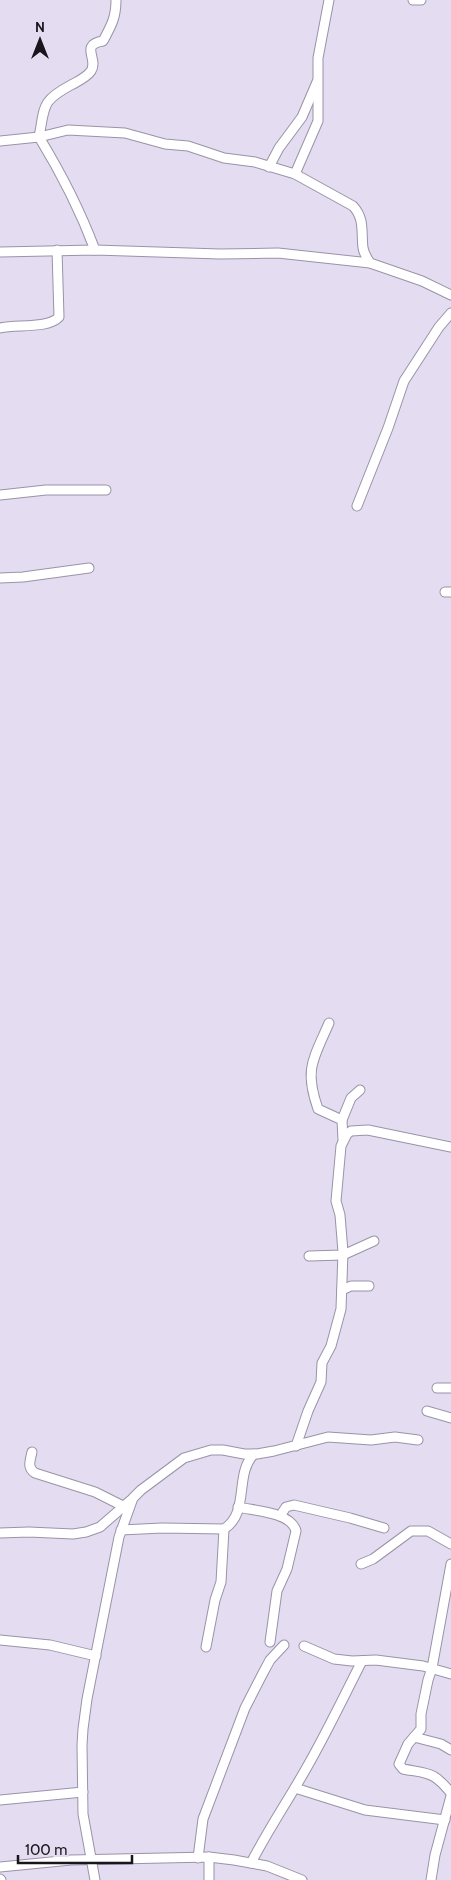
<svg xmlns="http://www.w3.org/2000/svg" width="451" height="1880" viewBox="0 0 451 1880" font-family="Cabin,sans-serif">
	<rect width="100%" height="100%" fill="#e4dcf1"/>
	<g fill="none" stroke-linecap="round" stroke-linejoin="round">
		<g stroke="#9a93a7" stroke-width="11">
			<g id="street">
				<polyline points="413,0 421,0"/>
				<path d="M0 141 39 137 68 130 125 133 165 144 188 146 224 158 255 162 295 174 353 206C365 219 361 232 363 248 364 254 367 258 370 263"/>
				<polyline points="269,167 279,148 302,117 317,82"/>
				<polyline points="295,174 318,121 318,58 329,0"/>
				<path d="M95 250C80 210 61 173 39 137 45 106 41 101 71 85 78 81 86 78 91 71 99 59 79 45 103 41 111 26 116 18 116 0"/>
				<polyline points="0,252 95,250 220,254 278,253 370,263 422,281 451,295"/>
				<path d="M0 328C16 324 48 329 59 317L57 250"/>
				<polyline points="0,495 46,490 106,490"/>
				<polyline points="357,506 388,428 404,381 439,327 451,313"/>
				<polyline points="0,578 23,577 89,568"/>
				<polyline points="445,592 451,592"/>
				<path d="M329 1023C313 1060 304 1069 318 1109L342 1120 343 1140"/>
				<polyline points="342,1120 351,1098 360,1090"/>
				<polyline points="309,1256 343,1255 374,1241"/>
				<polyline points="342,1290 351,1286 369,1286"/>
				<polyline points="437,1388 451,1388"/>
				<polyline points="427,1411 451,1418"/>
				<polyline points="296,1446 308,1411 321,1382 322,1363 331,1346 341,1309 343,1252 340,1215 336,1201 341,1146 347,1134 351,1131 368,1130 451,1147"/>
				<path d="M32 1452C30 1461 27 1468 35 1473L95 1492 123 1506"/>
				<path d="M238 1507C255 1511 291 1512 296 1531L287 1569 277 1591 270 1642"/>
				<polyline points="280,1516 286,1507 294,1505 350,1518 384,1528"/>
				<path d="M121 1530 162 1528 224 1529C250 1513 234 1474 254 1454"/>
				<polyline points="0,1533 29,1532 73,1534 86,1532 100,1527 131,1500"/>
				<polyline points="361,1564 373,1559 411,1531 428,1531 451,1544"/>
				<path d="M451 1564 432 1668 428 1680 421 1714V1729L408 1744 399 1764 403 1769C429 1774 433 1771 451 1793"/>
				<polyline points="0,1640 50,1645 96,1656"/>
				<polyline points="304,1646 334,1659 352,1661 376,1660 423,1666 451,1674"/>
				<polyline points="206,1647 215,1600 221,1582 224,1529"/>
				<polyline points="414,1737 441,1744 451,1750"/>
				<polyline points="295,1788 365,1810 445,1820"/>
				<polyline points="0,1800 83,1792"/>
				<polyline points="198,1858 203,1819 245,1708 263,1673 270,1660 284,1645"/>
				<path d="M251 1863C268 1830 289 1799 307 1767 327 1732 344 1696 362 1661"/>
				<polyline points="0,1867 71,1860 209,1857 234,1860 267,1866 302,1880"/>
				<polyline points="0,1879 1,1880"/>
				<polyline points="95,1880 83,1814 82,1745 83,1729 87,1699 119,1537 133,1498 141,1490 184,1458 211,1450 223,1450 244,1454 257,1454 274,1451 328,1437 371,1440 395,1437 418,1440"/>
				<polyline points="209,1880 209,1857"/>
				<polyline points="431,1880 435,1855 451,1796"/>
			</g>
		</g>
		<use href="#street" stroke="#fff" stroke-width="9"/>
	</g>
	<g transform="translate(40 40)" stroke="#e4dcf1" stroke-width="4" paint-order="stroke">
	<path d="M0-4L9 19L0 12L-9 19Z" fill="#18151c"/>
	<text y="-8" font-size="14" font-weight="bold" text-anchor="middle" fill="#18151c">N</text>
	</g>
	<path d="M18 1855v8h114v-8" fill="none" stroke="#18151c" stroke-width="2.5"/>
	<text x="25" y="1855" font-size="15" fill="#18151c" stroke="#e4dcf1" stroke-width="4" paint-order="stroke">100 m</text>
</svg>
